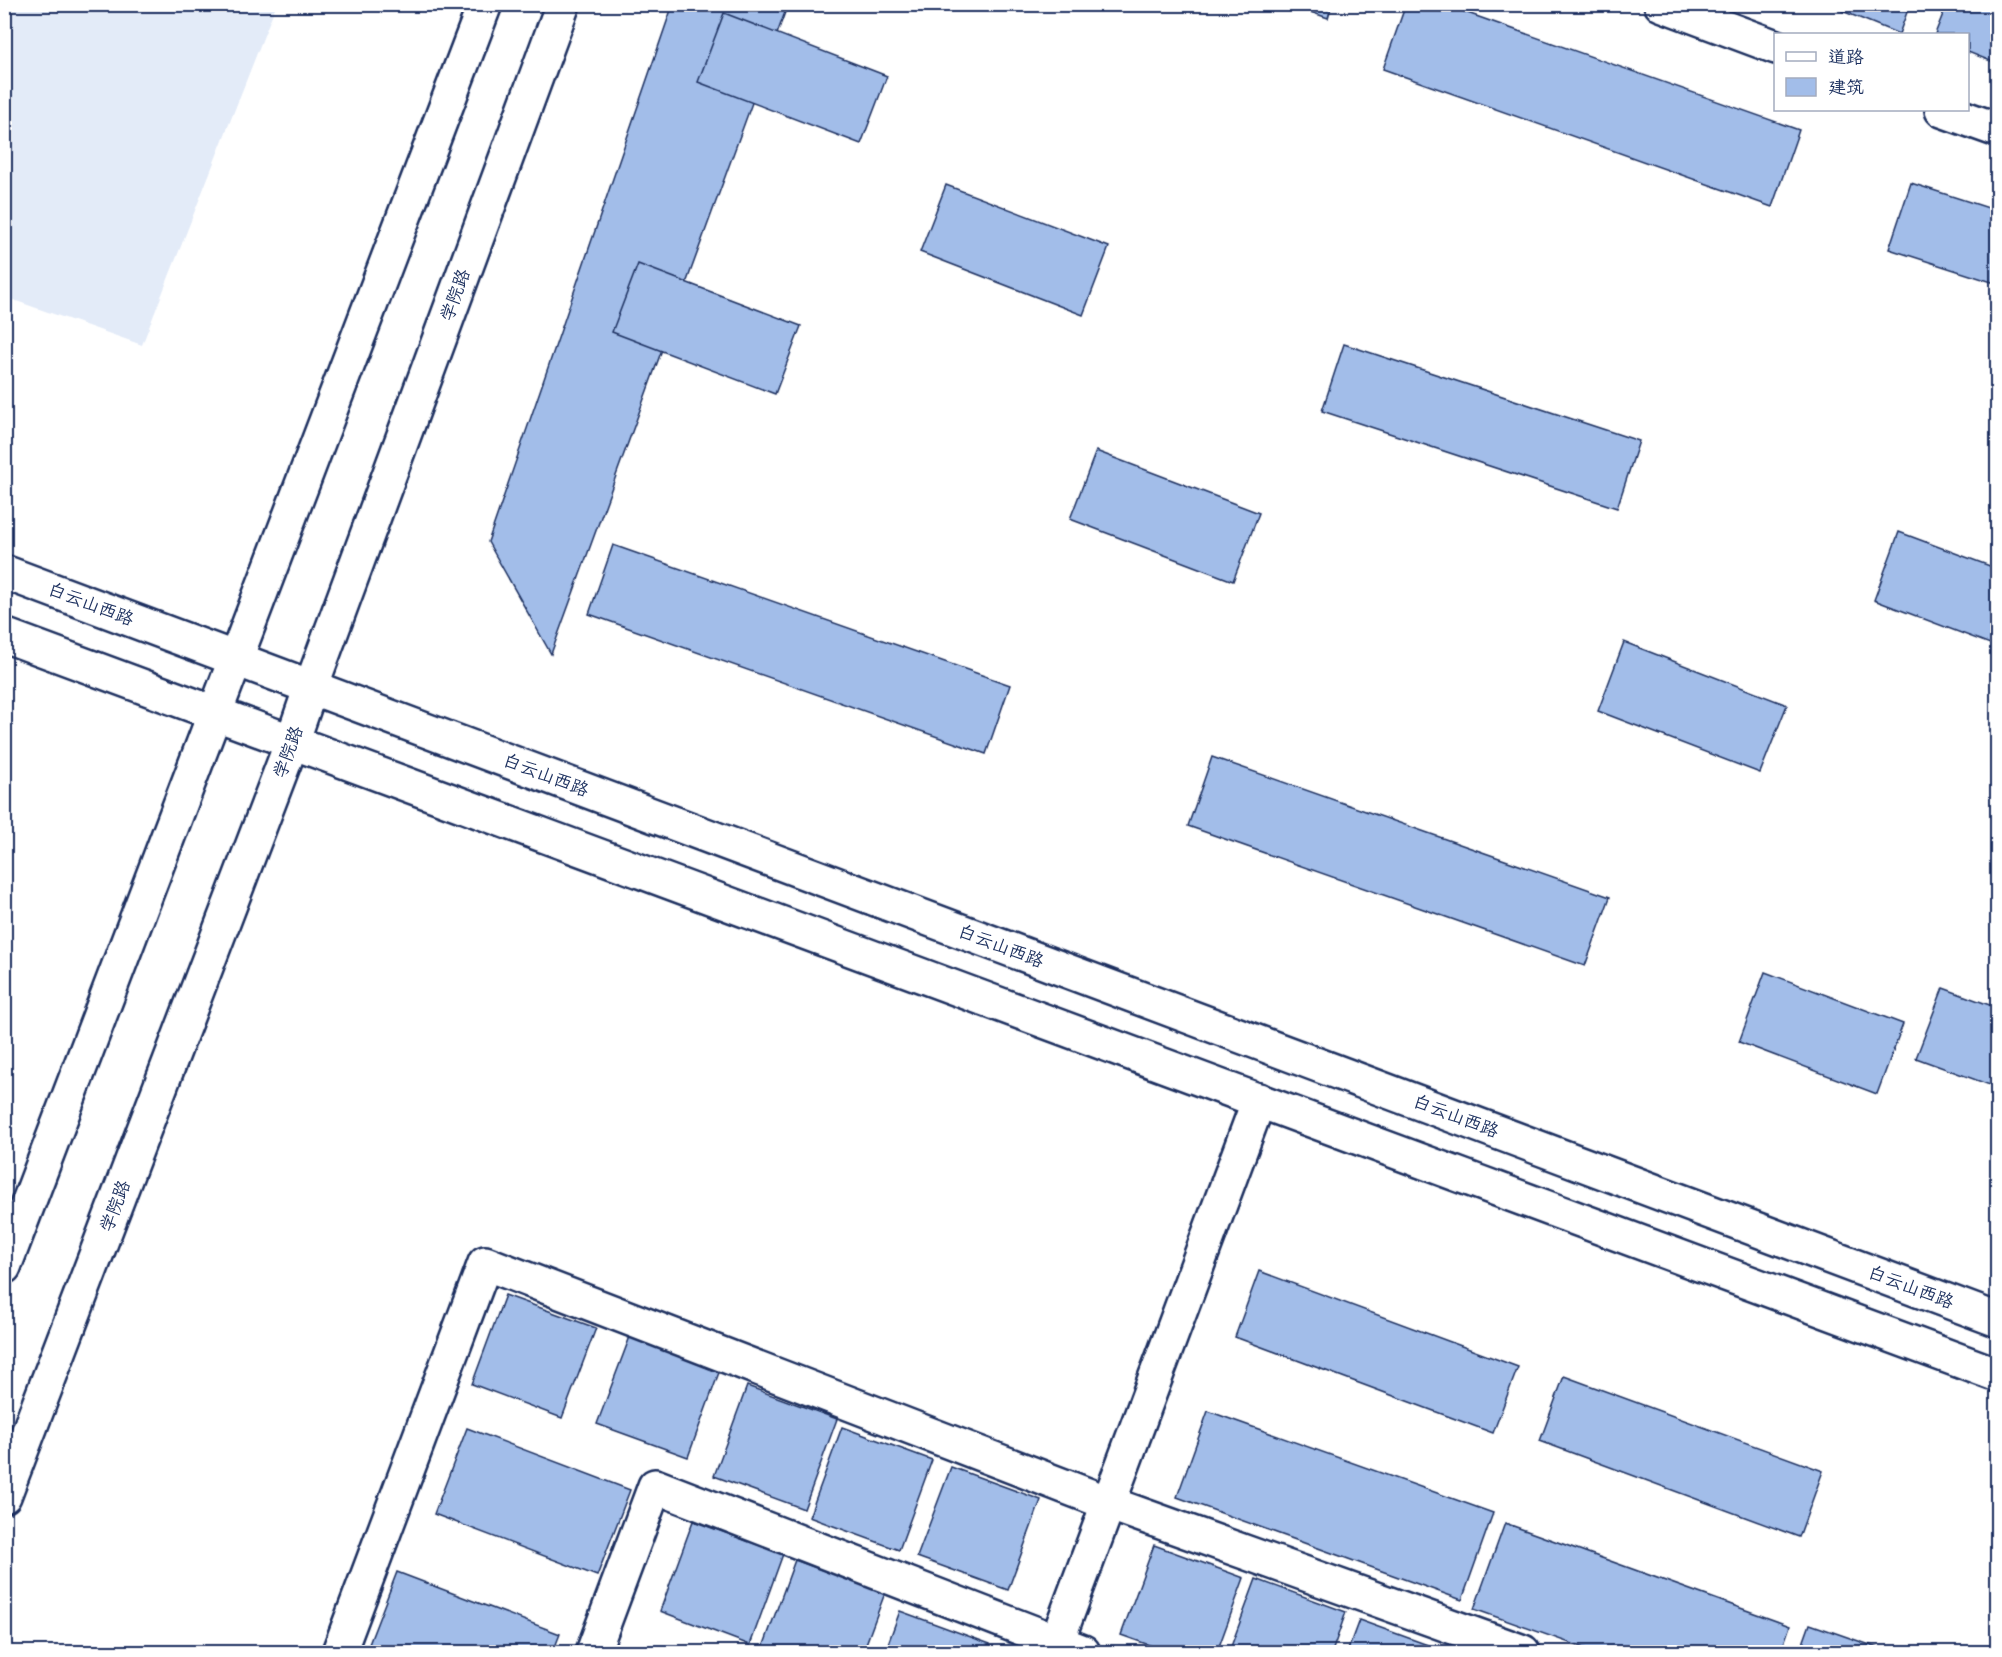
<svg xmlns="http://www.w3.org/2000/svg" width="2002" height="1657" viewBox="0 0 2002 1657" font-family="'Architects Daughter','LXGW WenKai TC',sans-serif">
	<rect width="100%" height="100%" fill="#fff"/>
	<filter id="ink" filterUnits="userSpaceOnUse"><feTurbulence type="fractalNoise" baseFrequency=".0167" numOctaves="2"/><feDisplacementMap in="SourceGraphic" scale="12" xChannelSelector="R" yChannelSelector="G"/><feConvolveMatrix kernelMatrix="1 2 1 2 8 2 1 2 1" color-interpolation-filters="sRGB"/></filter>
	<g filter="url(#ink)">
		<polygon fill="#e3ebf8" points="5,4 276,5 142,345 5,297"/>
		<g fill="#a2bde9" stroke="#1b2f5e" stroke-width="1.5">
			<polygon points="673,4 788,4 551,654 488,542"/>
			<polygon points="1287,4 1332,4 1328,18"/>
			<polygon points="1406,4 1442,4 1799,130 1772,207 1383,69"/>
			<polygon points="1825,4 1910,4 1899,34"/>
			<polygon points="1947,4 1998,4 1998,64 1968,52 1968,34 1935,34"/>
			<polygon points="724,13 887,76 861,144 698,82"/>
			<polygon points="1911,183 1998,211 1998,284 1889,249"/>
			<polygon points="946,185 1109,247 1083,315 920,252"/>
			<polygon points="638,264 801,326 775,394 612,332"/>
			<polygon points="1344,344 1639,441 1617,508 1322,411"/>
			<polygon points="1096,451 1259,513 1233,581 1070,519"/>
			<polygon points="1899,532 1998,569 1998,647 1874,600"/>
			<polygon points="613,545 1010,685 986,754 589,614"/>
			<polygon points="1624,642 1787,705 1760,773 1598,711"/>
			<polygon points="1212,757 1610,897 1585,966 1188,826"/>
			<polygon points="1765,972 1903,1024 1877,1094 1739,1042"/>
			<polygon points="1943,988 1998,1008 1998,1088 1916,1058"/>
			<polygon points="1259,1271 1518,1367 1493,1433 1235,1337"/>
			<polygon points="505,1295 596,1328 562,1418 472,1384"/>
			<polygon points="631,1334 721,1367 688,1457 597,1424"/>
			<polygon points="1564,1376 1823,1471 1799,1537 1540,1441"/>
			<polygon points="747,1386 837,1419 804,1509 714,1476"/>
			<polygon points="1208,1411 1493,1513 1462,1600 1177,1497"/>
			<polygon points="842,1427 932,1460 899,1550 809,1517"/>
			<polygon points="467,1428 630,1490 597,1576 434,1514"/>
			<polygon points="951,1467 1041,1500 1008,1590 917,1557"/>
			<polygon points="693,1521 783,1554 750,1645 660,1611"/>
			<polygon points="1505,1523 1790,1626 1781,1652 1595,1652 1474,1609"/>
			<polygon points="1154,1545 1244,1578 1217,1652 1169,1652 1121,1635"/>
			<polygon points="795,1560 885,1593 863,1652 769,1652 762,1650"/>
			<polygon points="397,1572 560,1634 553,1652 366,1652"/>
			<polygon points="1256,1579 1346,1612 1332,1652 1229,1652"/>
			<polygon points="900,1611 990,1644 987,1652 885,1652"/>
			<polygon points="1359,1620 1447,1652 1347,1652"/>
			<polygon points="1810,1624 1890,1652 1800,1652"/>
		</g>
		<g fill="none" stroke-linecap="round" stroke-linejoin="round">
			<g stroke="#1b2f5e" stroke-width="38">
				<g id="minor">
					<polyline points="1661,4 1776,47"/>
					<polyline points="1942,110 1998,130"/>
					<polyline points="339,1652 485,1263 1108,1503 1523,1652"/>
					<polyline points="593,1652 655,1486 1083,1652"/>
					<polyline points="1053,1652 1259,1100"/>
				</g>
			</g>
			<g stroke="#1b2f5e" stroke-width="38">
				<g id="secondary">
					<polyline points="4,572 1998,1320"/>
					<polyline points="4,635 1998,1375"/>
					<polyline points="4,1267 485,4"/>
					<polyline points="4,1496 292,742 311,687 563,4"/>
				</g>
			</g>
			<use href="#minor" stroke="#fff" stroke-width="33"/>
			<use href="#secondary" stroke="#fff" stroke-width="33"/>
		</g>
	</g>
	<g text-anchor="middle" stroke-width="4.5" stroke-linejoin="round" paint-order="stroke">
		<g font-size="18" fill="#1b2f5e" stroke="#fff">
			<text transform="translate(455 295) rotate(-70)" y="6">学院路</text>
			<text transform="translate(91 604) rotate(21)" y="6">白云山西路</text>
			<text transform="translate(288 752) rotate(-70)" y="6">学院路</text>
			<text transform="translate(546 775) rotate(21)" y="6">白云山西路</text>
			<text transform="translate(1001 946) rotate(21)" y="6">白云山西路</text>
			<text transform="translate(1456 1116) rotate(21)" y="6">白云山西路</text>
			<text transform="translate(115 1206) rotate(-69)" y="6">学院路</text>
			<text transform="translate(1911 1287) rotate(21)" y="6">白云山西路</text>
		</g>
	</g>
	<rect width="2002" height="1657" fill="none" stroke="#fff" stroke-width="24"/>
	<rect x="12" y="12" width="1978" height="1633" fill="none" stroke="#1b2f5e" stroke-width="2" filter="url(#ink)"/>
	<rect x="1774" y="33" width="195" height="78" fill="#ffffff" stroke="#a4acbf" stroke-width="1.5"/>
	<rect x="1786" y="52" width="30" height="9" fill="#ffffff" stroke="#a4acbf" stroke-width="1.5"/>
	<text x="1828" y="63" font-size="18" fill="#1b2f5e">道路</text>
	<rect x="1786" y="78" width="30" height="18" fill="#a2bde9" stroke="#a4acbf" stroke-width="1.5"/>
	<text x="1828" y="93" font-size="18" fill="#1b2f5e">建筑</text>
</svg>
